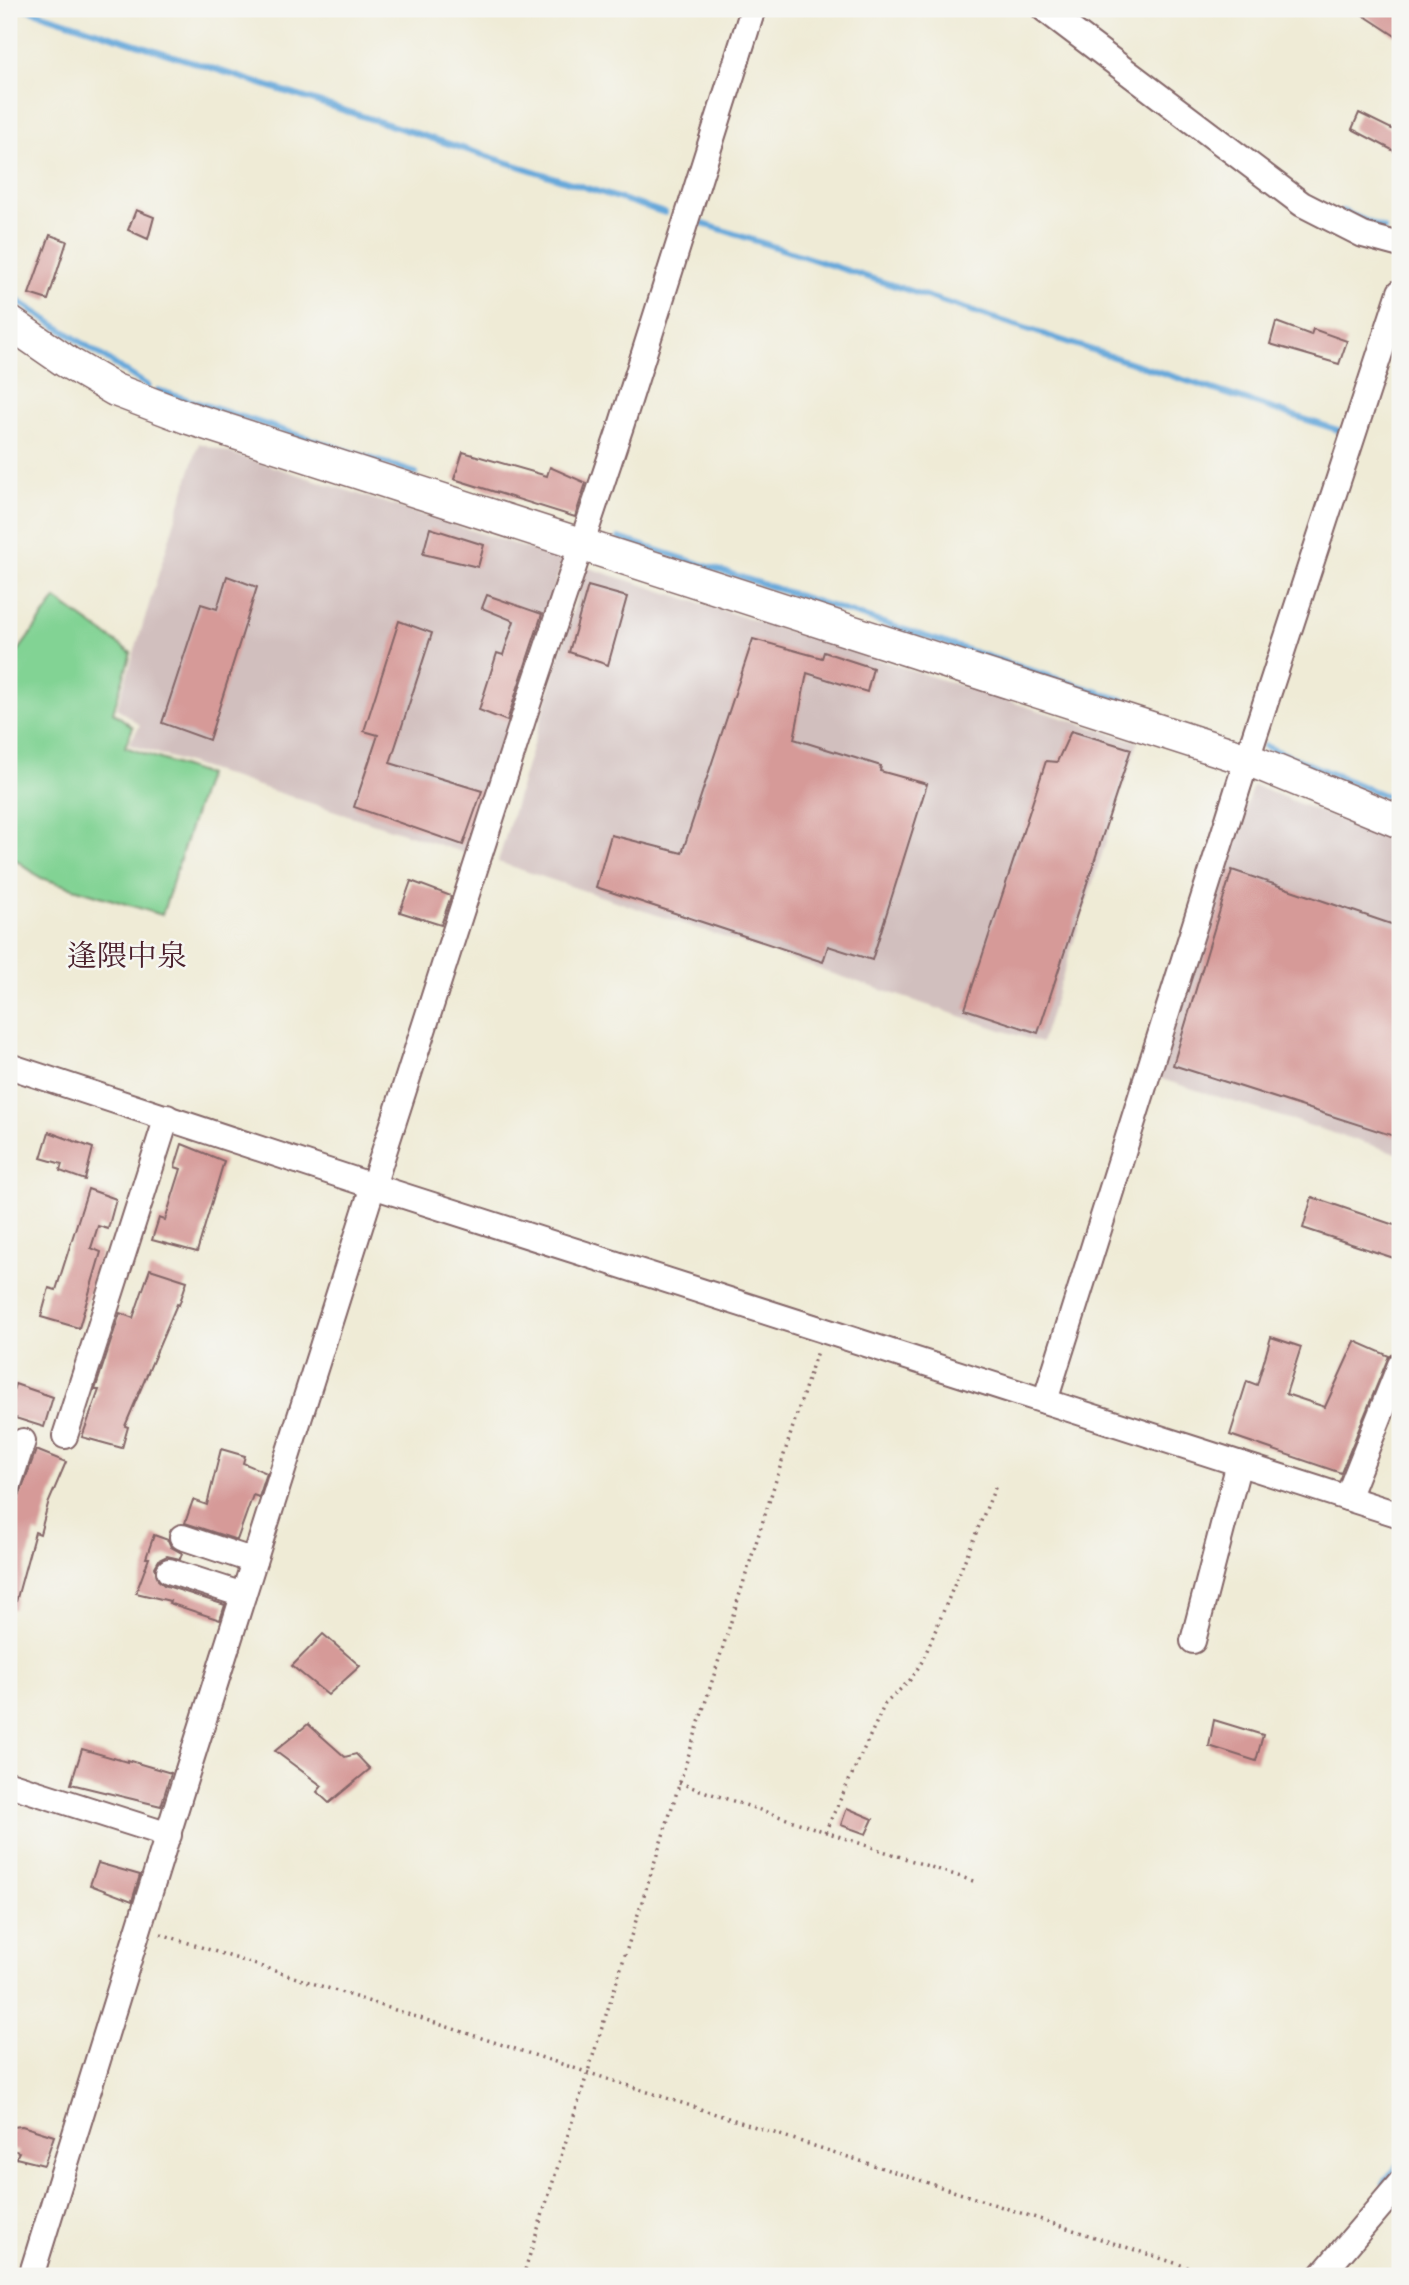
<svg xmlns="http://www.w3.org/2000/svg" width="1409" height="2285" viewBox="0 0 1409 2285" font-family="Cardo,'Noto Serif JP',serif">
	<rect width="100%" height="100%" fill="#f6f6f2"/>
	<filter id="ink" filterUnits="userSpaceOnUse"><feTurbulence type="fractalNoise" baseFrequency=".0143" numOctaves="2"/><feDisplacementMap in="SourceGraphic" scale="14" xChannelSelector="R" yChannelSelector="G"/><feConvolveMatrix kernelMatrix="1 2 1 2 8 2 1 2 1" color-interpolation-filters="sRGB"/></filter>
	<filter id="wash" filterUnits="userSpaceOnUse"><feTurbulence type="fractalNoise" baseFrequency=".00686" numOctaves="4" result="noise"/><feDisplacementMap in="SourceGraphic" scale="28" xChannelSelector="R" yChannelSelector="G"/><feGaussianBlur stdDeviation="1.57" result="paint"/><feColorMatrix in="noise" values="0 0 0 0 0 0 0 0 0 0 0 0 0 0 0 0 0 1.4 0 .05"/><feComposite in="paint" operator="in"/></filter>
	<g filter="url(#wash)">
		<rect width="100%" height="100%" fill="#efebd6"/>
		<g fill="#d1bfbe">
			<polygon points="199,443 563,560 468,854 129,744 140,725 117,708"/>
			<polygon points="586,567 1138,742 1041,1043 498,862"/>
			<polygon points="1253,785 1400,844 1400,1154 1158,1078"/>
		</g>
		<polygon fill="#82d394" stroke="#667960" stroke-width="2" points="56,599 131,653 113,712 133,727 125,747 207,775 162,915 41,878 9,855 9,664"/>
		<g fill="none" stroke-linecap="round" stroke-linejoin="round">
			<g stroke="#66a8da" stroke-width="6">
				<polyline points="27,9 665,213"/>
				<polyline points="1342,211 1384,229"/>
				<polyline points="704,224 1341,431"/>
				<polyline points="9,295 148,386"/>
				<polyline points="158,390 416,473"/>
				<polyline points="619,538 1148,708"/>
				<polyline points="1265,746 1400,802"/>
				<polyline points="1384,2183 1400,2163"/>
				<polyline points="1303,2276 1317,2264"/>
			</g>
		</g>
		<g id="blocks">
			<g fill="#d69a98">
				<polygon points="1354,9 1400,9 1400,39"/>
				<polygon points="1359,113 1400,133 1400,154 1352,129"/>
				<polygon points="136,210 154,217 148,239 128,230"/>
				<polygon points="50,235 67,241 48,300 29,294"/>
				<polygon points="1276,322 1311,335 1313,329 1347,341 1339,364 1270,344"/>
				<polygon points="463,452 547,476 550,467 586,483 575,517 454,479"/>
				<polygon points="430,528 484,545 478,567 423,554"/>
				<polygon points="227,576 257,587 209,740 162,723 201,604 217,609"/>
				<polygon points="588,586 627,597 608,665 569,652"/>
				<polygon points="487,595 542,614 507,721 479,710 497,653 503,655 514,621 482,608"/>
				<polygon points="399,621 432,633 390,763 482,791 463,845 354,807 378,735 364,731"/>
				<polygon points="753,639 822,658 824,652 873,668 867,692 807,673 794,739 881,766 880,771 927,784 872,960 828,946 823,962 596,887 611,835 682,853"/>
				<polygon points="1071,731 1131,749 1038,1033 965,1009 1046,761 1057,762"/>
				<polygon points="1232,870 1400,927 1400,1138 1173,1065"/>
				<polygon points="411,881 451,896 441,925 400,912"/>
				<polygon points="49,1132 93,1148 85,1180 60,1171 62,1164 41,1158"/>
				<polygon points="182,1144 224,1161 197,1252 152,1240 159,1218 165,1220 181,1169 175,1167"/>
				<polygon points="88,1189 116,1199 108,1229 98,1226 91,1248 101,1252 79,1328 41,1317 49,1288 56,1290"/>
				<polygon points="1312,1197 1400,1227 1400,1260 1303,1228"/>
				<polygon points="150,1269 187,1281 179,1305 177,1304 125,1426 128,1427 122,1448 82,1437 99,1390 95,1390 120,1313 133,1318"/>
				<polygon points="1271,1337 1301,1347 1286,1394 1325,1407 1355,1341 1389,1356 1341,1473 1230,1435 1247,1381 1257,1385"/>
				<polygon points="15,1384 53,1397 44,1427 9,1416 9,1404"/>
				<polygon points="221,1449 245,1456 243,1463 267,1473 259,1497 253,1495 237,1540 185,1523 193,1500 207,1505"/>
				<polygon points="36,1450 66,1462 48,1504 40,1534 35,1532 14,1609 9,1609 9,1525"/>
				<polygon points="154,1535 168,1540 171,1547 182,1553 180,1559 167,1556 159,1560 155,1567 158,1580 164,1585 225,1605 220,1620 169,1603 170,1601 136,1593 149,1558 146,1558"/>
				<polygon points="323,1634 360,1666 328,1695 292,1666"/>
				<polygon points="1214,1720 1263,1735 1256,1761 1209,1746"/>
				<polygon points="308,1724 345,1757 356,1754 370,1769 329,1803 317,1792 322,1786 275,1751"/>
				<polygon points="82,1749 127,1762 127,1760 171,1773 161,1806 71,1784"/>
				<polygon points="847,1808 873,1819 866,1834 841,1825"/>
				<polygon points="98,1863 140,1875 132,1901 90,1885"/>
				<polygon points="22,2126 54,2136 44,2165 16,2158 19,2152 9,2149 9,2138 13,2127"/>
			</g>
		</g>
	</g>
	<g filter="url(#ink)">
		<use href="#blocks" fill-opacity="0" stroke="#846667" stroke-width="2"/>
		<g fill="none" stroke-linecap="round" stroke-linejoin="round">
			<g stroke="#846667" stroke-width="28">
				<g id="minor">
					<polyline points="1044,9 1302,204 1363,235 1400,245"/>
					<polyline points="9,1066 373,1186 1400,1515"/>
					<polyline points="1045,1401 1247,759 1400,292"/>
					<polyline points="65,1436 167,1117"/>
					<polyline points="9,1484 23,1441"/>
					<polyline points="1347,1498 1400,1365"/>
					<polyline points="182,1537 254,1561"/>
					<polyline points="169,1571 243,1595"/>
					<polyline points="1193,1641 1239,1463"/>
					<polyline points="9,1784 169,1835"/>
					<polyline points="31,2276 186,1776 373,1186 530,698 622,423 753,9"/>
					<polyline points="1321,2276 1400,2183"/>
				</g>
			</g>
			<g stroke="#846667" stroke-width="35">
				<polyline id="tertiary" points="9,322 67,362 115,390 186,417 1247,759 1400,822"/>
			</g>
			<g stroke="#846667" stroke-width="3.5" stroke-dasharray="2 5" stroke-linecap="butt">
				<polyline points="679,1783 976,1882"/>
				<polyline points="825,1832 885,1704 911,1679 923,1660 997,1483"/>
				<polyline points="161,1934 1215,2276"/>
				<polyline points="523,2276 817,1351"/>
			</g>
			<use href="#minor" stroke="#fff" stroke-width="24"/>
			<use href="#tertiary" stroke="#fff" stroke-width="32"/>
		</g>
	</g>
	<g text-anchor="middle" stroke-width="5" stroke-linejoin="round" paint-order="stroke">
		<g font-size="30" fill="#4a1f2b" stroke="#f6f6f2">
			<text x="127" y="966">逢隈中泉</text>
		</g>
	</g>
	<rect width="1409" height="2285" fill="none" stroke="#f6f6f2" stroke-width="35"/>
</svg>
